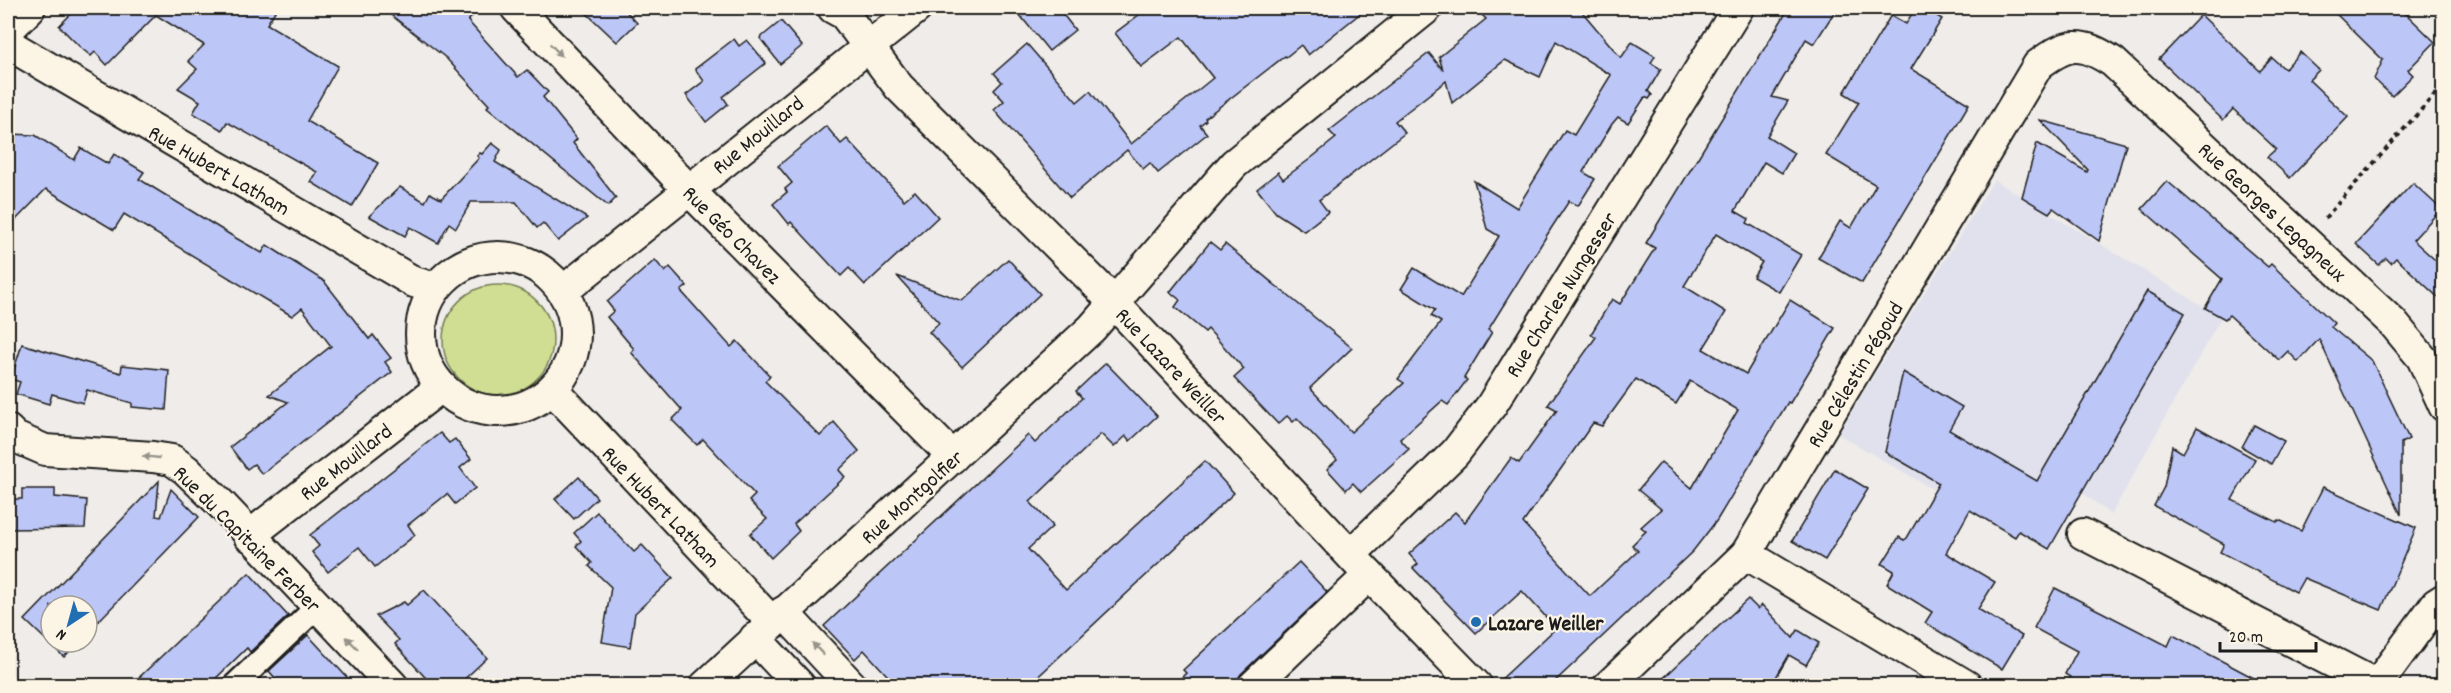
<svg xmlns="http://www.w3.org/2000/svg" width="2451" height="693" viewBox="0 0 2451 693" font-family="Dekko,sans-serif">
	<rect width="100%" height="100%" fill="#efece9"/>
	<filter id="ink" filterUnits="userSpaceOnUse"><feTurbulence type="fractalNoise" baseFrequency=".0167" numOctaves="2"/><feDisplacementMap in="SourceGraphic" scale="12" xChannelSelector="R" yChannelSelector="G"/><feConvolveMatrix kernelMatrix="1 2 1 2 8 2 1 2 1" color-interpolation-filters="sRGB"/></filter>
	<g filter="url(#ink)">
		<polygon fill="#e0e1ed" points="1994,180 2221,317 2111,515 2082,492 2049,549 2019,531 2015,537 1838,434"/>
		<circle fill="#cfde92" stroke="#767d57" stroke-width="1.5" cx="498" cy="340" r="55"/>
		<g fill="#bcc6f7" stroke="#1c1c1c" stroke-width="1.5" fill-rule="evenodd">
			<polygon points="77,8 277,8 267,24 338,66 307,121 378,163 352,207 311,182 317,172 227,122 222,130 193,113 200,101 178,88 197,69 188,61 204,45 156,15 107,65 95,52 91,56 81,48 59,26"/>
			<polygon points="382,8 479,8 468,21 518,77 527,70 548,92 543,97 577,139 573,143 616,198 608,206 487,107 489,105 446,58"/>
			<polygon points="581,8 623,8 637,23 617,42"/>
			<polygon points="1014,8 1058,8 1075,30 1049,51"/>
			<polygon points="1148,8 1367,8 1308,55 1301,45 1286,57 1285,56 1205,118 1206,120 1200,125 1207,134 1158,173 1150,163 1143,169 1127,150 1070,198 994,110 1004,101 994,90 1002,82 994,73 1027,44 1077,102 1090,91 1131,144 1213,78 1181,37 1141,67 1115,33"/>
			<polygon points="1475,8 1579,8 1621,58 1632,42 1655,56 1651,63 1661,69 1648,91 1652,95 1649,99 1645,97 1628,123 1618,117 1612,124 1583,172 1595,179 1578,206 1569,201 1552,227 1488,330 1492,332 1464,378 1467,380 1448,405 1442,401 1400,439 1409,449 1361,492 1353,483 1346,490 1327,469 1337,460 1297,418 1293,422 1287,416 1278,424 1234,378 1244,369 1208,329 1205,332 1175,307 1180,300 1170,292 1210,242 1220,250 1225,244 1352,348 1310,388 1351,432 1404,383 1398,379 1441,322 1431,316 1435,310 1401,289 1414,268 1461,297 1499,236 1487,229 1474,181 1517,208 1565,130 1574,135 1611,75 1556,41 1540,77 1505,60 1452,103 1446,81 1395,121 1405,133 1319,200 1328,212 1304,231 1276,213 1257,189 1278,172 1283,179 1310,159 1336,138 1329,131 1429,53 1443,70 1439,57 1486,19"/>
			<path d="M1789 8H1837L1814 44 1806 39 1772 97 1788 101 1767 136 1794 153 1782 173 1764 162 1735 211 1749 219 1747 223 1801 255 1779 292 1753 277 1762 262 1716 234 1684 286 1726 312 1703 349 1746 374 1790 300 1835 328 1790 403 1788 402 1717 520 1693 551 1550 686H1494L1556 628 1522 591 1476 633 1413 568 1418 564 1409 554 1455 512 1465 522 1511 458 1519 463 1557 410 1548 405 1596 337 1591 334 1612 299 1620 304 1655 248 1646 243ZM1636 379 1676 404 1690 381 1738 410 1692 488 1661 462 1638 490 1661 509 1641 527 1646 531 1632 545 1638 551 1590 596 1523 523 1593 423 1602 426Z"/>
			<polygon points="1915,8 1924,8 1942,19 1911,69 1969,104 1862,283 1818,258 1840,221 1851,228 1876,185 1826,155 1859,102 1844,93 1891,15 1906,24"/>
			<polygon points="2330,8 2400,8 2435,42 2408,70 2413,75 2392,96 2374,79 2383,60"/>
			<polygon points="2201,15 2260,71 2272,58 2285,69 2300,52 2319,70 2309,80 2348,117 2290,178 2267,157 2276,149 2233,109 2223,120 2159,59"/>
			<polygon points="781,21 802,46 780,64 760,38"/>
			<polygon points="734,39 739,46 747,40 766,63 723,97 728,104 706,122 686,95 704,81 695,69"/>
			<polygon points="2040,120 2126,144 2099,241 2053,208 2049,213 2022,197 2037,143 2087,172 2088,170"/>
			<polygon points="826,126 841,144 847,139 904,200 915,191 938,217 865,285 849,268 841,276 791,222 789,224 773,204 787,192 785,189 792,183 778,166"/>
			<polygon points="8,134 35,135 74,160 81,148 108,164 114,154 144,172 139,179 234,237 262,253 267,245 281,254 324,281 369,339 373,335 391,358 385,362 392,372 262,474 254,464 247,469 230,447 288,402 269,395 331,346 302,308 292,316 124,214 114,230 46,189 8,228"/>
			<polygon points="492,143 501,150 495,162 587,218 558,241 543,223 537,228 516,202 471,202 456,228 449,223 438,243 410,227 405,236 369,216 400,187 425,202 430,193 441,199 479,158 477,156 480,153 482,154"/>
			<polygon points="2167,181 2268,267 2271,264 2334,323 2331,327 2372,361 2409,439 2401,443 2401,515 2319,339 2298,362 2288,351 2279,360 2229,315 2225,319 2205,308 2222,279 2142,209"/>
			<polygon points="2413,183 2441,209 2413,240 2444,268 2444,303 2396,258 2391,263 2386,258 2379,265 2356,244"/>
			<polygon points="1008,259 1040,294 962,367 929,332 939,323 897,276 962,301"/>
			<polygon points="655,260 665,272 670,267 687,286 681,291 731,347 737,341 770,376 765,381 820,436 834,422 859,451 839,470 845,477 794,524 799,531 771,558 750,534 767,519 749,501 755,495 703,439 697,445 672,420 682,410 631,352 634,349 607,317 614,311 607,302"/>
			<polygon points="2147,291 2185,313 2049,549 2019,531 2015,537 1970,510 1946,553 1995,582 1978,609 2022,636 2002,669 1925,623 1932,612 1887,584 1894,571 1882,564 1899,537 1904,540 1907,538 1939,483 1885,452 1903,372 1962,407 1949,430 2037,481"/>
			<polygon points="22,344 121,373 122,365 169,370 166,410 132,407 132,403 87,390 83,403 52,394 49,404 16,394 20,382 11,379"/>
			<polygon points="1106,363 1157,416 1130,441 1126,436 1114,447 1101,434 1030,502 1053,526 1028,549 1066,590 1205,461 1234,493 1028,686 897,686 864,650 855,659 824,626 1028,435 1035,443 1082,398 1076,391"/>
			<polygon points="2254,425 2284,441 2271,464 2242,447"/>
			<polygon points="2197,427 2255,459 2232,500 2277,522 2279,520 2301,531 2323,487 2416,528 2381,610 2304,578 2296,592 2220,552 2224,544 2154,506 2164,487 2172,446 2183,453"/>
			<polygon points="440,433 449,443 455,439 471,459 460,468 475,488 455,504 447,494 408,525 415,535 375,567 359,547 328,572 312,552 319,546 310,535"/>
			<polygon points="1835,469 1868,489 1825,560 1792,541"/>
			<polygon points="579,477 597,498 574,519 555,499"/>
			<polygon points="159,481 156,516 161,517 171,489 199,517 87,633 87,606 51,606 51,642 79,642 64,657 25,620"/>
			<polygon points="22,489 55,489 55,497 87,500 85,528 8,529 8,499 22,499"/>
			<polygon points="597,512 634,552 642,545 673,578 635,613 630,647 602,642 611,587 589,566 592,563 576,546 581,541 574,533"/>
			<polygon points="1299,562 1327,592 1241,674 1237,680 1231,686 1173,686 1186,673 1183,670"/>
			<polygon points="249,573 288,616 250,652 247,648 208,686 130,686"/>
			<polygon points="2055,588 2168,646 2173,635 2269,686 2066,686 2070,677 2065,674 2077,651 2034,628"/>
			<polygon points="424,590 487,658 457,686 433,686 395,644 399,640 376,616 404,602 407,605"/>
			<polygon points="1748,599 1758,609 1762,605 1793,638 1798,630 1819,643 1806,665 1789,655 1771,686 1655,686"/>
			<polygon points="308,635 355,686 282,686 269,671"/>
		</g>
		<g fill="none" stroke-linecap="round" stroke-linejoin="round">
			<g stroke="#1c1c1c" stroke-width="27">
				<polyline id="pedestrian" points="234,686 317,607"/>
			</g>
			<g stroke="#1c1c1c" stroke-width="34">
				<g id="minor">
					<polyline points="516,8 688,189 953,457"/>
					<polyline points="833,8 844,14 899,87 1099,287 1369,575 1477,686"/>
					<polyline points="8,30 30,8"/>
					<polyline points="8,44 414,282 435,288"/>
					<circle cx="498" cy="334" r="77"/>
					<polyline points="563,291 917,8"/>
					<polyline points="553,390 772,622"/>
					<polyline points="8,430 15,437 45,450 153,457 172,460 186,470 221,504 393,686"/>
					<polyline points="2083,534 2379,686"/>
					<polyline points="249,536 441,387"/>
					<polyline points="1351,554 1455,453 1491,406 1738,8"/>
					<polyline points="1746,554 1967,686"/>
					<polyline points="783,612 852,686"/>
					<polyline points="755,638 800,686"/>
					<polyline points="705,686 1092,328 1234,164 1427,8"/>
					<polyline points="1253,686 1369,575"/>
					<path d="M1608 686 1746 554 2038 65C2068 42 2081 41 2113 62L2393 323 2422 358 2444 406"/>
					<polyline points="2376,686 2436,604 2444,599"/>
				</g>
			</g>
			<polyline stroke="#1c1c1c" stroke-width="4" stroke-dasharray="4.5 4.5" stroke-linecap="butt" points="2325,218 2444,84"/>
			<use href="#pedestrian" stroke="#fcf5e5" stroke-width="22"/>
			<use href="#minor" stroke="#fcf5e5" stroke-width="30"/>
		</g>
		<defs><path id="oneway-solid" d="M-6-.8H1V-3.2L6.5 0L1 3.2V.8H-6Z" transform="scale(1.5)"/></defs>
		<g fill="#97938b">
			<use href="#oneway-solid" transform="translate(556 50) rotate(46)"/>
			<use href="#oneway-solid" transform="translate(151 457) rotate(-174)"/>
			<use href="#oneway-solid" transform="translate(352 643) rotate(-134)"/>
			<use href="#oneway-solid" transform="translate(818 649) rotate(-133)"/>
		</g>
	</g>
	<circle fill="#1f6fb2" stroke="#fcf5e5" stroke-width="2" cx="1476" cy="622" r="6"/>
	<g text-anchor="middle" stroke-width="4.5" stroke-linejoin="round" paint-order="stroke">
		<g font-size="22" fill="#1c1c1c" stroke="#fcf5e5">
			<text transform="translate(757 134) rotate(-39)" y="8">Rue Mouillard</text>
			<text transform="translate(220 169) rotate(30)" y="8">Rue Hubert Latham</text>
			<text transform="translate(2273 211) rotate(43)" y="8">Rue Georges Legagneux</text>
			<text transform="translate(733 234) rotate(45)" y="8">Rue Géo Chavez</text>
			<text transform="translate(1560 294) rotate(-58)" y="8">Rue Charles Nungesser</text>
			<text transform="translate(1172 365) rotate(47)" y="8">Rue Lazare Weiller</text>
			<text transform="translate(1854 374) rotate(-59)" y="8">Rue Célestin Pégoud</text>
			<text transform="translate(345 461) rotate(-38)" y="8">Rue Mouillard</text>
			<text transform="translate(911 496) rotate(-42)" y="8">Rue Montgolfier</text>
			<text transform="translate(662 506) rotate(46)" y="8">Rue Hubert Latham</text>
			<text transform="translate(248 538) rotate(45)" y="8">Rue du Capitaine Ferber</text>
		</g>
		<g font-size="22" font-weight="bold" fill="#1c1c1c" stroke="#fcf5e5" text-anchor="start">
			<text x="1488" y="630">Lazare Weiller</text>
		</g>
	</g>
	<rect width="2451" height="693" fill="none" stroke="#fcf5e5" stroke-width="30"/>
	<rect x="15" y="15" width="2421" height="663" fill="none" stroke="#1c1c1c" stroke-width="2" filter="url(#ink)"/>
	<g transform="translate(69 624) rotate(216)"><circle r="28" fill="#fcf5e5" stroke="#a29e95" stroke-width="1.5"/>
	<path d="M0-4.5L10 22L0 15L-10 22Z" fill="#1f6fb2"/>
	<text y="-9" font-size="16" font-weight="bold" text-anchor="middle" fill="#1c1c1c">N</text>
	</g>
	<path d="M2220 642v9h96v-9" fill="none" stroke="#1c1c1c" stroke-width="3"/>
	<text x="2229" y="642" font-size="18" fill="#1c1c1c" stroke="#fcf5e5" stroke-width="4.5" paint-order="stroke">20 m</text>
</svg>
